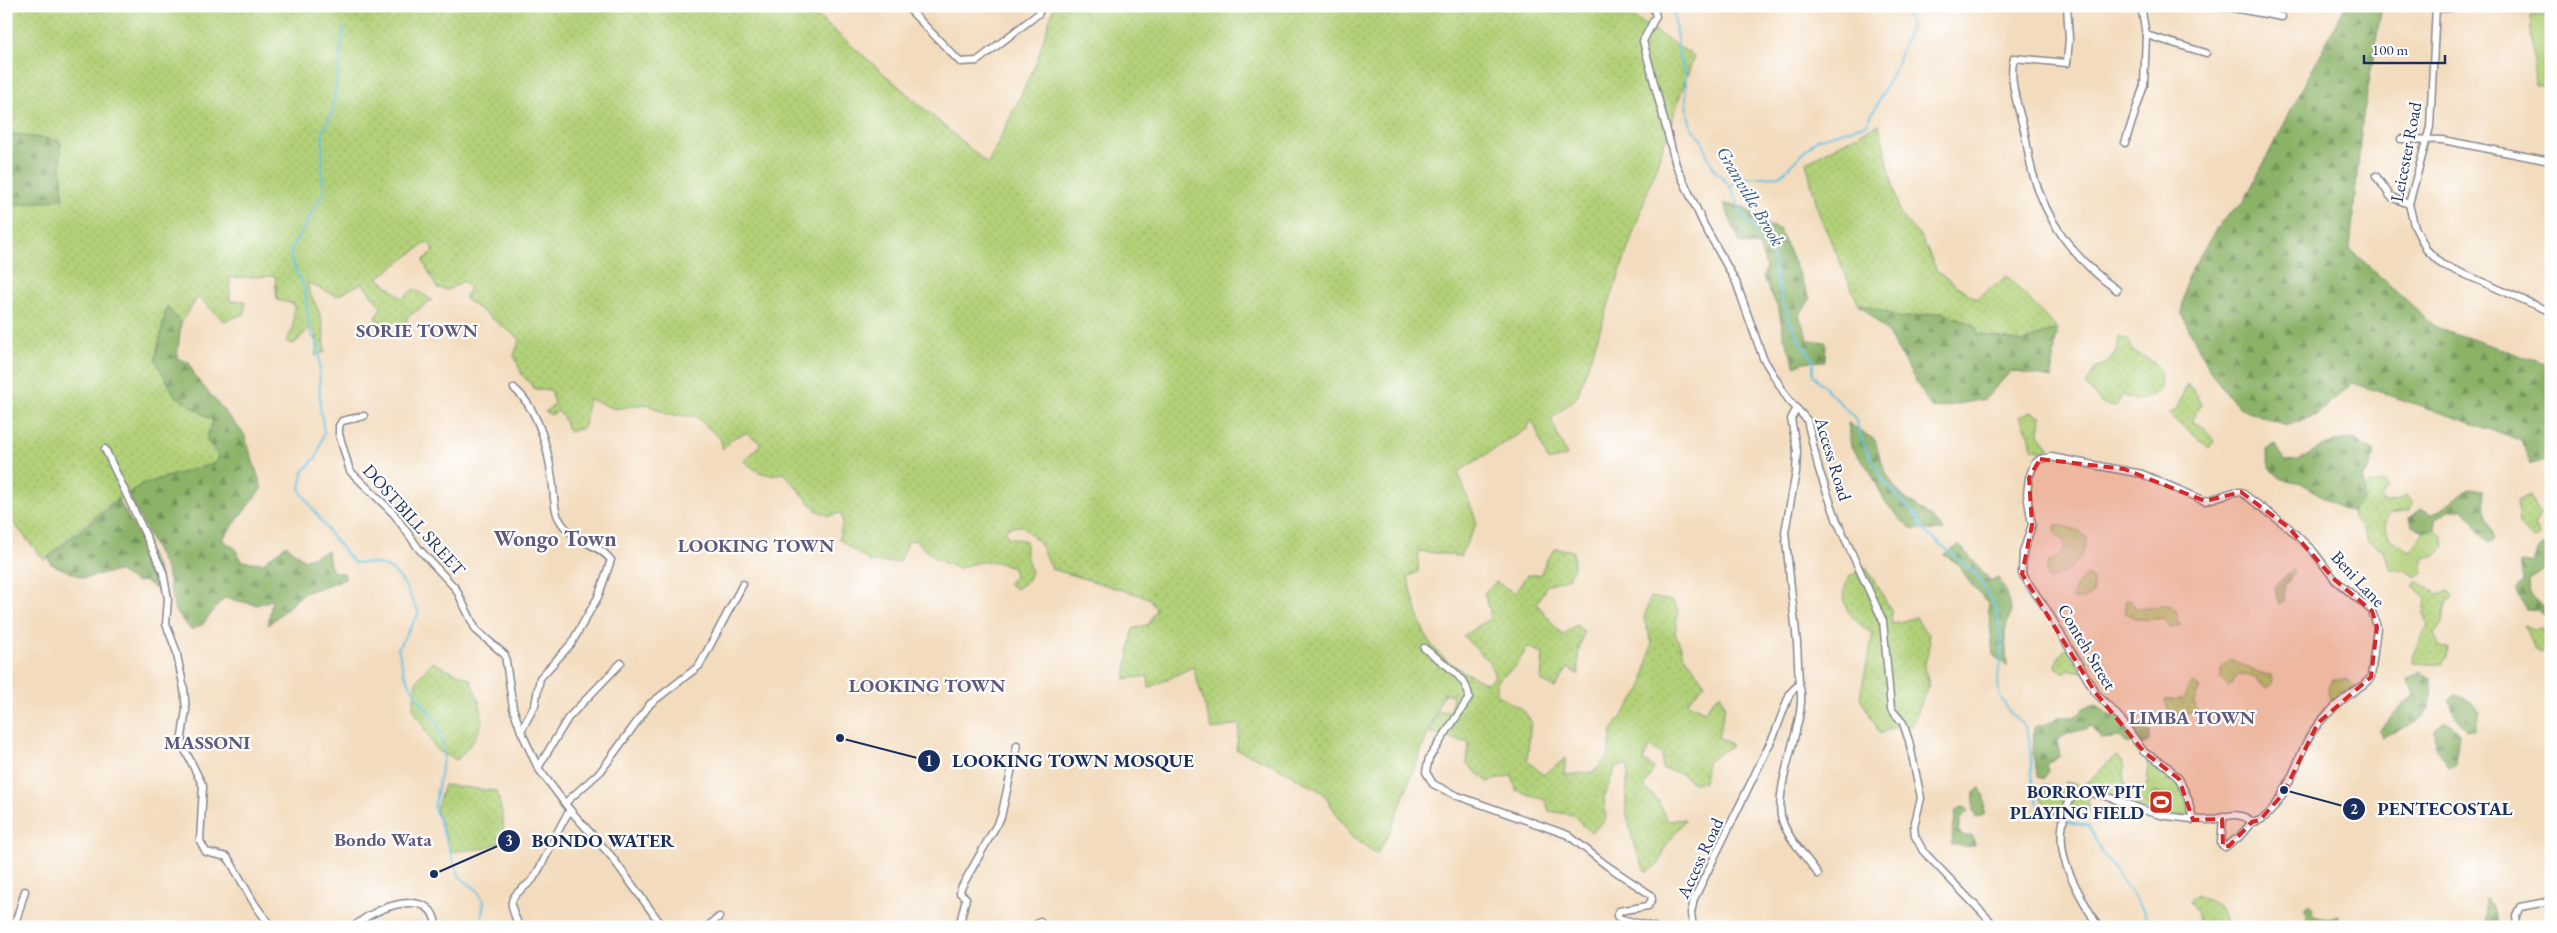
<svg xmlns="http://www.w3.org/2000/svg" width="2557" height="933" viewBox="0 0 2557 933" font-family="'EB Garamond',serif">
	<defs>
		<pattern id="grass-dots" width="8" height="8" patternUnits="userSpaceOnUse" patternTransform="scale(1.25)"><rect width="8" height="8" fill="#b1d077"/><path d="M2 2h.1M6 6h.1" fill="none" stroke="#98b369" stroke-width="1.8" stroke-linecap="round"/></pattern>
		<pattern id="forest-firs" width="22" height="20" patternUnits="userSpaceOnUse" patternTransform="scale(1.25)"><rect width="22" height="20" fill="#8cb268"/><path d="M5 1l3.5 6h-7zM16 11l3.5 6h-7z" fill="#729159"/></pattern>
		<pattern id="park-crowns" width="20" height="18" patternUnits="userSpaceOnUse" patternTransform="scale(1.25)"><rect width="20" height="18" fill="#b1d077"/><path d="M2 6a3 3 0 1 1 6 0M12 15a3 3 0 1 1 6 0" fill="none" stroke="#98b369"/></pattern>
	</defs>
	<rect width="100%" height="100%" fill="#fff"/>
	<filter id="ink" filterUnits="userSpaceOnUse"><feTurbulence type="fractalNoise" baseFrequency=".02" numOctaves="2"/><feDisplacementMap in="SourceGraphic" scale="10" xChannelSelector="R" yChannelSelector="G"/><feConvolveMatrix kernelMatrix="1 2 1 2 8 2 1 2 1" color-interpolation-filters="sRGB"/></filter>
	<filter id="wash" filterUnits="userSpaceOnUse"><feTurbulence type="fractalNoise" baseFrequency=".0096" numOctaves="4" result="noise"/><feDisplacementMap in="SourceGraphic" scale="20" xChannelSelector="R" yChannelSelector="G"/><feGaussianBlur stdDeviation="1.12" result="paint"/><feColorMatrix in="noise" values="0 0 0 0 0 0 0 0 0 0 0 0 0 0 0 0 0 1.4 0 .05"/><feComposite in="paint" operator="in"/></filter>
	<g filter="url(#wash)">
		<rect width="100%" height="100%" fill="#f3dcbd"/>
		<g fill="url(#grass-dots)" stroke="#66806a">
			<path d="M6 6H806L988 164 1036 63 1054 6H1615L1694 56 1577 397 1551 419 1567 456 1548 461 1532 419 1527 429 1458 472 1477 523 1460 556 1419 551 1418 572 1408 577C1424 639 1425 655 1487 683L1495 676 1489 662 1463 636 1489 619 1490 611 1484 593 1496 582 1515 593 1527 575H1540L1547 559 1556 548 1573 551 1574 567 1568 578 1547 585 1537 604 1562 635 1576 625 1584 631 1578 654 1579 675 1568 668 1555 688 1541 681 1543 654 1528 647 1516 666 1497 680V695L1523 710 1531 721 1527 760 1543 775 1566 758 1564 775 1594 772 1608 756 1612 730 1642 688 1652 643 1644 619 1650 597 1672 601 1678 610 1675 633 1684 654 1705 684 1687 702 1704 711 1720 693 1725 707 1718 737 1732 745 1707 762 1704 782 1693 783 1680 773 1662 769V755L1650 746 1643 760 1654 768 1644 787 1658 800 1667 821 1685 819 1666 846 1659 864 1646 872C1635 850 1628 828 1626 804 1625 792 1629 778 1628 765L1616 766 1604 796 1606 819 1591 833 1573 815 1549 811 1545 800 1516 790 1512 775 1488 782 1467 764 1469 743 1429 733 1438 712 1451 711 1453 695 1445 693 1442 697 1390 832 1377 854 1350 835 1323 793 1276 766 1236 749 1240 724 1212 730 1193 667 1149 688 1148 676 1125 679 1133 629 1149 624 1156 609 1149 598 1052 569 1039 543 1022 526 1009 527 1005 531 1008 537 1026 541V555L1031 572 1027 581 1016 589 1008 583 1015 577 1013 567C991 559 979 560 958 569L933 557 915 540 908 541 900 562H870L839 539 843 521 841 513 829 516 816 510 784 473C766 477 757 473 744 461L761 444 747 433 735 437 723 449 720 438 695 416 669 415 646 404 615 409 589 399C585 409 588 418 583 428L569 432 563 417 558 411 551 415 545 412 554 405 551 390 535 389 522 375 514 355 520 339 464 298 470 288 463 281 448 290 437 288 423 261 434 250 427 242 378 278 402 298 414 289 432 300 406 318 409 325 390 327 375 319 381 307 362 283 337 296 307 283C309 295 315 301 319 312 324 324 324 339 325 352L315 356 317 336 310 327 294 344 286 342 293 329 294 304 277 300 275 276 230 278V301H245V314L224 321 198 297 181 323 167 307 175 395 214 421 219 457 216 463 142 484 106 507 44 560 6 514V206L63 199 60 141 6 133Z"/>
			<polygon points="1879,124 1900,215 1922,238 1937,271 1976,299 2007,276 2057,329 2023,342 1978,334 1942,312 1902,318 1858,303 1819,214 1806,162"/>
			<path d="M2119 337 2127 340 2133 352C2155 361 2165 367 2159 392L2138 401 2122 395 2116 407 2103 405 2086 385 2096 367C2112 364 2117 352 2119 337Z"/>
			<polygon points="2187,384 2198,396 2201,405 2191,421 2204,427 2214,441 2209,448 2168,414 2176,410"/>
			<polygon points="2032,412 2041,416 2039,434 2049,447 2046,453 2032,448 2029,434 2019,417"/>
			<polygon points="2385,483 2387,489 2381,497 2385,504 2399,500 2406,495 2412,503 2410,511 2389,514 2384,525 2390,538 2410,552 2424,531 2435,529 2443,538 2445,546 2436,556 2423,557 2423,572 2416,577 2407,571 2391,569 2383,550 2368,541 2363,529 2353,519 2351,512 2364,499 2363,490 2368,485"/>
			<polygon points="2530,495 2534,506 2540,514 2535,524 2539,536 2534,540 2519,524 2517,501"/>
			<path d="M2056 524 2080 531 2087 538C2082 562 2071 571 2049 580L2046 572 2048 563 2061 554 2065 543 2054 531Z"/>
			<path d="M1866 567 1891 610 1892 624 1916 617 1923 629 1929 634 1930 645 1924 667 1929 684 1912 726 1899 724 1880 734 1860 697 1873 634C1849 617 1838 607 1848 577Z"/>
			<polygon points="2086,575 2093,579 2093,593 2084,599 2072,599 2076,586"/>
			<polygon points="2417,581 2439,594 2449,590 2453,597 2446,603 2443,622 2434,633 2440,647 2448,648 2447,658 2442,664 2413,662 2412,656 2427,626 2424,614 2426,598 2413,586"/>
			<path d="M2126 599 2131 600 2136 608C2152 611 2161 599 2177 611V621L2181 625 2170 628 2162 618C2146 621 2138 620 2124 612Z"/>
			<polygon points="2524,625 2533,629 2542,628 2547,648 2541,653 2534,650"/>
			<polygon points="2066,648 2083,672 2072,670 2063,672 2056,667 2057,660"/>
			<polygon points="2231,659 2260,674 2271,675 2273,683 2266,688 2253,677 2239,674 2229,687 2221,679 2221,668"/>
			<path d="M432 662 470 679C488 721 487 726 457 760L436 750 413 708 416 682Z"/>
			<polygon points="2192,682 2200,688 2194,701 2197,711 2185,713 2174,719 2170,716 2165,700 2183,699"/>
			<path d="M2118 756 2124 767V781L2131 806 2089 794 2087 817C2059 816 2048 818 2037 790L2045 785 2059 792 2066 782 2082 786C2097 777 2102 764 2118 756Z"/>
			<polygon points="444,785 497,791 503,818 504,840 487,848 451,852 436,810"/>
			<path d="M2195 895C2214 904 2224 902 2226 927H2218L2213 919 2207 927H2200L2197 911 2189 902Z"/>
		</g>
		<g fill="url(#forest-firs)" stroke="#547063">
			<polygon points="2345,6 2382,6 2362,123 2350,249 2436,327 2551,366 2551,458 2531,465 2521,440 2353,383 2316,415 2286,426 2238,407 2214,377 2181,314 2187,278 2218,225 2244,201"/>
			<polygon points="6,133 60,141 63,199 6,206"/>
			<polygon points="1724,204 1745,207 1767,225 1779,229 1810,299 1799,316 1809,340 1826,342 1825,361 1804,362 1795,366 1783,334 1779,310 1763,278 1766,267 1759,246 1740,243"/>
			<polygon points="1858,303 1902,318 1942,312 1974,325 1978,334 2023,342 2057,329 2052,378 2011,371 1985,399 1932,409 1887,332"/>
			<path d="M167 306 181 323 177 358 189 363 196 378 244 434 262 488 222 540 235 548 242 561 263 563 286 545 304 560 327 551C331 564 328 574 344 573L345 579 304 593 268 625 272 600 257 605 224 598 203 624 191 630 175 611 167 572 128 494 142 484 216 463 219 457 206 439 213 421 175 395 155 360Z"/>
			<path d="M1848 423 1875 440C1880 459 1889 486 1905 498 1919 509 1933 516 1944 531L1913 529 1904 523 1886 503 1870 471 1851 447Z"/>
			<polygon points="2352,438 2375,452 2369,470 2363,478 2364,499 2351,512 2339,507 2301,483 2282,479 2271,470 2266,449 2276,444 2285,461 2299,460 2323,445"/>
			<polygon points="2470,488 2483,490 2486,514 2495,539 2489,543 2478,531 2475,522 2463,510 2448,510 2435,519 2435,529 2424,531 2412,526 2410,518 2421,509 2431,515"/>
			<polygon points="118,499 159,571 160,588 158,590 144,581 136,582 118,571 84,578 51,564 48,558"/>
			<polygon points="1959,545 1990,580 1999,578 2005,590 2011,610 2005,632 2007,666 1993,655 1988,603 1970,583 1957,563 1944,555"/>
			<path d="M2544 545 2551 555V566L2528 580C2528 599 2537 599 2547 612L2551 613V624L2537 610 2526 609 2516 590 2523 582 2520 562 2533 563 2537 551Z"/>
			<polygon points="2293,569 2295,573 2285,585 2284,602 2280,605 2274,587"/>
			<path d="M2420 671 2432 680C2431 689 2433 703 2427 712 2421 722 2393 733 2382 737L2379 730 2414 694 2407 680Z"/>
			<polygon points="2457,694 2472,703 2480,712 2474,731 2466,730 2454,713 2449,700"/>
			<path d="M2096 704 2109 715 2126 717 2150 730V741L2144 744 2126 743 2120 737 2102 739 2091 726C2077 733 2070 730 2057 741L2060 756 2046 764 2048 771 2044 779 2038 777 2033 755 2034 727 2047 724 2058 717H2074L2085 707Z"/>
			<polygon points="2445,722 2452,725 2459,733 2455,764 2448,768 2445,760 2436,748 2435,730"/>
			<polygon points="1980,787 1985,802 1984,815 1976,818 1973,811 1974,792"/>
			<polygon points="1965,806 1968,811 1962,817 1958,831 1964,836 1973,836 1975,845 1967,847 1951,844 1956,810"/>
			<polygon points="2485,897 2493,906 2500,927 2487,927"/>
			<path d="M2310 904 2313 907 2312 914C2321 921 2329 918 2339 915L2338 927 2317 924 2315 927H2307L2305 907Z"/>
		</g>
		<g fill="url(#park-crowns)" stroke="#66806a">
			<polygon points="2333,679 2346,679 2357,689 2333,710 2328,690"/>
			<polygon points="2150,756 2179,779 2193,820 2137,808 2137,801 2148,781 2147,759"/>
		</g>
		<g fill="#b1d077" stroke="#66806a">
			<polygon points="2551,15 2551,85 2535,86 2530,16"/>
			<polygon points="2153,791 2173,797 2169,812 2148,806"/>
		</g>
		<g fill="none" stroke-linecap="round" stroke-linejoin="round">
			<g stroke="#64c1e2" stroke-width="2">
				<polyline points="1673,6 1679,57 1686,74 1686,104 1691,127 1702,139 1707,155 1716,172 1730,186 1743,215 1772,251 1776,280 1783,303 1795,333 1813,359 1813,375 1855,418 1863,443 1884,482 1918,518 1923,530 1974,572 1991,599 1998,614 2002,650 1998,676 1999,694 2008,710 2025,727 2029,737 2033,791 2042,812 2064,821 2088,826 2106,858 2142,908 2147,919 2145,927"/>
				<path d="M344 27 332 113 323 131 322 174 324 192 292 247 291 260 305 290 309 330 319 346 320 406 324 432 317 456 303 472 300 490 331 535 354 563C398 560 401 578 419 613L398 648 404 673 419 700 438 723 444 754 434 808 460 877 477 890 484 901 480 927"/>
				<polyline points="1730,186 1743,178 1780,176 1817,139 1867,124 1895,68 1911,26 1904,6"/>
			</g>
		</g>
	</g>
	<g filter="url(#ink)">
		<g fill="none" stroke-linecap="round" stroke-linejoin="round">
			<g stroke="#87868e" stroke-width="9">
				<g id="minor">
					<polyline points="906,6 960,62 977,61 1038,14 1043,6"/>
					<polyline points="1653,6 1656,16 1643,41 1676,165 1704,225 1736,282 1763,358 1788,399 1807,420 1819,470 1837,521 1883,621 1891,709 1903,723 1909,741 1921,798 1914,826 1915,836 1923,851 1996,927"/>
					<path d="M2067 6 2069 39 2067 63 2014 58C2008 77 2018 107 2023 126 2027 141 2028 156 2032 171 2047 223 2074 259 2117 290"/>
					<polyline points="2222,6 2282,17"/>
					<polyline points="2436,6 2430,127 2409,204 2414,225 2426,249 2441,264 2551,312"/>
					<polyline points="2436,9 2475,6"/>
					<polyline points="2146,35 2206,53"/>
					<polyline points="2401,139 2443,140 2550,161"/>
					<polyline points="2125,143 2144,85 2146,35 2141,6"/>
					<polyline points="2376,176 2391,197 2409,204"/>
					<path d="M514 388C538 409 548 448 552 479 554 490 553 506 558 517 571 543 596 541 611 560L598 597 571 644 540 678 535 705 521 731"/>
					<polyline points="364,416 342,421 339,426 339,434 350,471 394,514 419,549 456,589 476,630 505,655 513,708 521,731 538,768 570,810 611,856 663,927"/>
					<polyline points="105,449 163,572 168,599 166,624 176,650 184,689 186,710 182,736 183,746 203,786 200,841 206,852 227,857 230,861 254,903 271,927"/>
					<path d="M1424 648C1439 661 1469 677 1469 698L1429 758 1426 772 1433 784 1455 795 1568 835 1606 865 1651 895 1652 899 1648 906 1619 911 1617 916 1621 919 1654 927"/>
					<path d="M1799 684C1810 713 1775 778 1781 816 1785 836 1807 857 1818 874"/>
					<polyline points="538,768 568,718 621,663"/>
					<polyline points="565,803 601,771 650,704 699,666 743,584"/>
					<polyline points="2223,816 2221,844 2225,847 2239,837 2252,822"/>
					<polyline points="14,927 25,891"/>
					<path d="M354 927C372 908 434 884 436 927"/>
					<path d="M519 927C517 920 510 908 512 901 514 892 528 886 533 879 548 857 555 832 570 810"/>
					<polyline points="707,927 719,917"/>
					<polyline points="959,927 966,898 960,893 961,888 1001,817 1017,745"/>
					<polyline points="1035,927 1040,921"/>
					<polyline points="1693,927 1691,913 1694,899 1775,733 1790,693 1799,684 1797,643 1785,532 1796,472 1797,451 1791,419 1796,410"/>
					<path d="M2098 927C2077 888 2051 856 2066 810 2068 802 2073 793 2083 793 2111 792 2139 813 2167 816 2181 818 2194 820 2209 820 2225 818 2238 809 2252 822 2276 823 2297 763 2305 745 2315 722 2337 704 2357 689 2363 685 2367 683 2371 677L2377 627 2372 611 2335 580 2314 552 2288 527 2241 492H2234L2205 501 2142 474 2051 457 2040 459 2034 464 2029 478 2027 494 2032 525 2023 552 2022 574 2047 610 2095 692 2120 718 2144 752 2167 766 2179 779 2188 798 2193 820"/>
					<polyline points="2517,927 2516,915 2520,907 2551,901"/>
				</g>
			</g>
			<use href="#minor" stroke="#fff" stroke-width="6"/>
		</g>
	</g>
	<path fill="#d62828" fill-opacity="0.2" stroke="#d62828" stroke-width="4" stroke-dasharray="10 6" stroke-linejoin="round" d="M2040 459 2124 469 2205 501 2241 492 2288 527 2335 580 2372 611 2377 627 2371 677 2318 723 2283 794 2260 820 2252 822 2229 846 2223 847 2222 819 2193 820 2179 779 2144 752 2095 692 2022 574 2032 525 2029 478Z"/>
	<defs>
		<g id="stadium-square" transform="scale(1.25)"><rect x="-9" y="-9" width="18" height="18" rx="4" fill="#c8321e" stroke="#fff"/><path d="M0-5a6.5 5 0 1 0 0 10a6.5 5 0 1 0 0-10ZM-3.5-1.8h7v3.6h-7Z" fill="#fff"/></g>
	</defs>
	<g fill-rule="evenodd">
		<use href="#stadium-square" x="2161" y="802"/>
	</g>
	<g text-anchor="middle" stroke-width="4.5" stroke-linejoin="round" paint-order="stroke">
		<g font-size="18" fill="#1b2f5e" stroke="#fff">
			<text transform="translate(2406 152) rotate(-79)" y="6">Leicester Road</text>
			<text transform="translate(1833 459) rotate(73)" y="6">Access Road</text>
			<text transform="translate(414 520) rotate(48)" y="6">DOSTBILL SREET</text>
			<text transform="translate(2358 579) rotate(47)" y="6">Beni Lane</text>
			<text transform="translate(2087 647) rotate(59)" y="6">Conteh Street</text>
			<text transform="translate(1700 858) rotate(-65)" y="6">Access Road</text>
		</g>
		<g font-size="18" font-weight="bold" fill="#1b2f5e" stroke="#fff" text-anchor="end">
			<text x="2144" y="798">BORROW PIT<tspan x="2144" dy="21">PLAYING FIELD</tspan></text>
		</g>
		<g font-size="19" font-style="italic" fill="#315b86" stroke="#fff">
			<text transform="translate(1751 196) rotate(59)" y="7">Granville Brook</text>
		</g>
		<g font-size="19" font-weight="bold" fill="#5f5980" stroke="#fff">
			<text x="417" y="337">SORIE TOWN</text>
			<text x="756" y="552">LOOKING TOWN</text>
			<text x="927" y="692">LOOKING TOWN</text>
			<text x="2192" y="724">LIMBA TOWN</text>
			<text x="207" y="749">MASSONI</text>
			<text x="383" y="846">Bondo Wata</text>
		</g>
		<g font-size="22" font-weight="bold" fill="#5f5980" stroke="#fff">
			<text x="555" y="546">Wongo Town</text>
		</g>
	</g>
	<path fill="none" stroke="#1b2f5e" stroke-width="2" d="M840 738L929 761M2284 790L2354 809M434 874L509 841"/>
	<g fill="#1b2f5e" stroke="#fff" stroke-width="2">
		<circle cx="840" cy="738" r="5"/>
		<circle cx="2284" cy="790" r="5"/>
		<circle cx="434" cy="874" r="5"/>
		<circle cx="929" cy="761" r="12"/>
		<circle cx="2354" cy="809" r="12"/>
		<circle cx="509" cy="841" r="12"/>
	</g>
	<g font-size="15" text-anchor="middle" font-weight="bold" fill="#fff">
		<text x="929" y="766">1</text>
		<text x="2354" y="814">2</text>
		<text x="509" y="846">3</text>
	</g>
	<g font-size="19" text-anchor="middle" font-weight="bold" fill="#1b2f5e" stroke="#fff" stroke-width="4.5" stroke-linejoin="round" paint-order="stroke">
		<text x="1073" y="767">LOOKING TOWN MOSQUE</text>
		<text x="2445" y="815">PENTECOSTAL</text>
		<text x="603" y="847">BONDO WATER</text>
	</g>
	<rect width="2557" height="933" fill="none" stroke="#fff" stroke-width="25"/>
	<path d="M2364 55v8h81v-8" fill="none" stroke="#1b2f5e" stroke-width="2.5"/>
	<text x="2372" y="55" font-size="15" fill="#1b2f5e" stroke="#ffffff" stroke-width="4" paint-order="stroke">100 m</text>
</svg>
